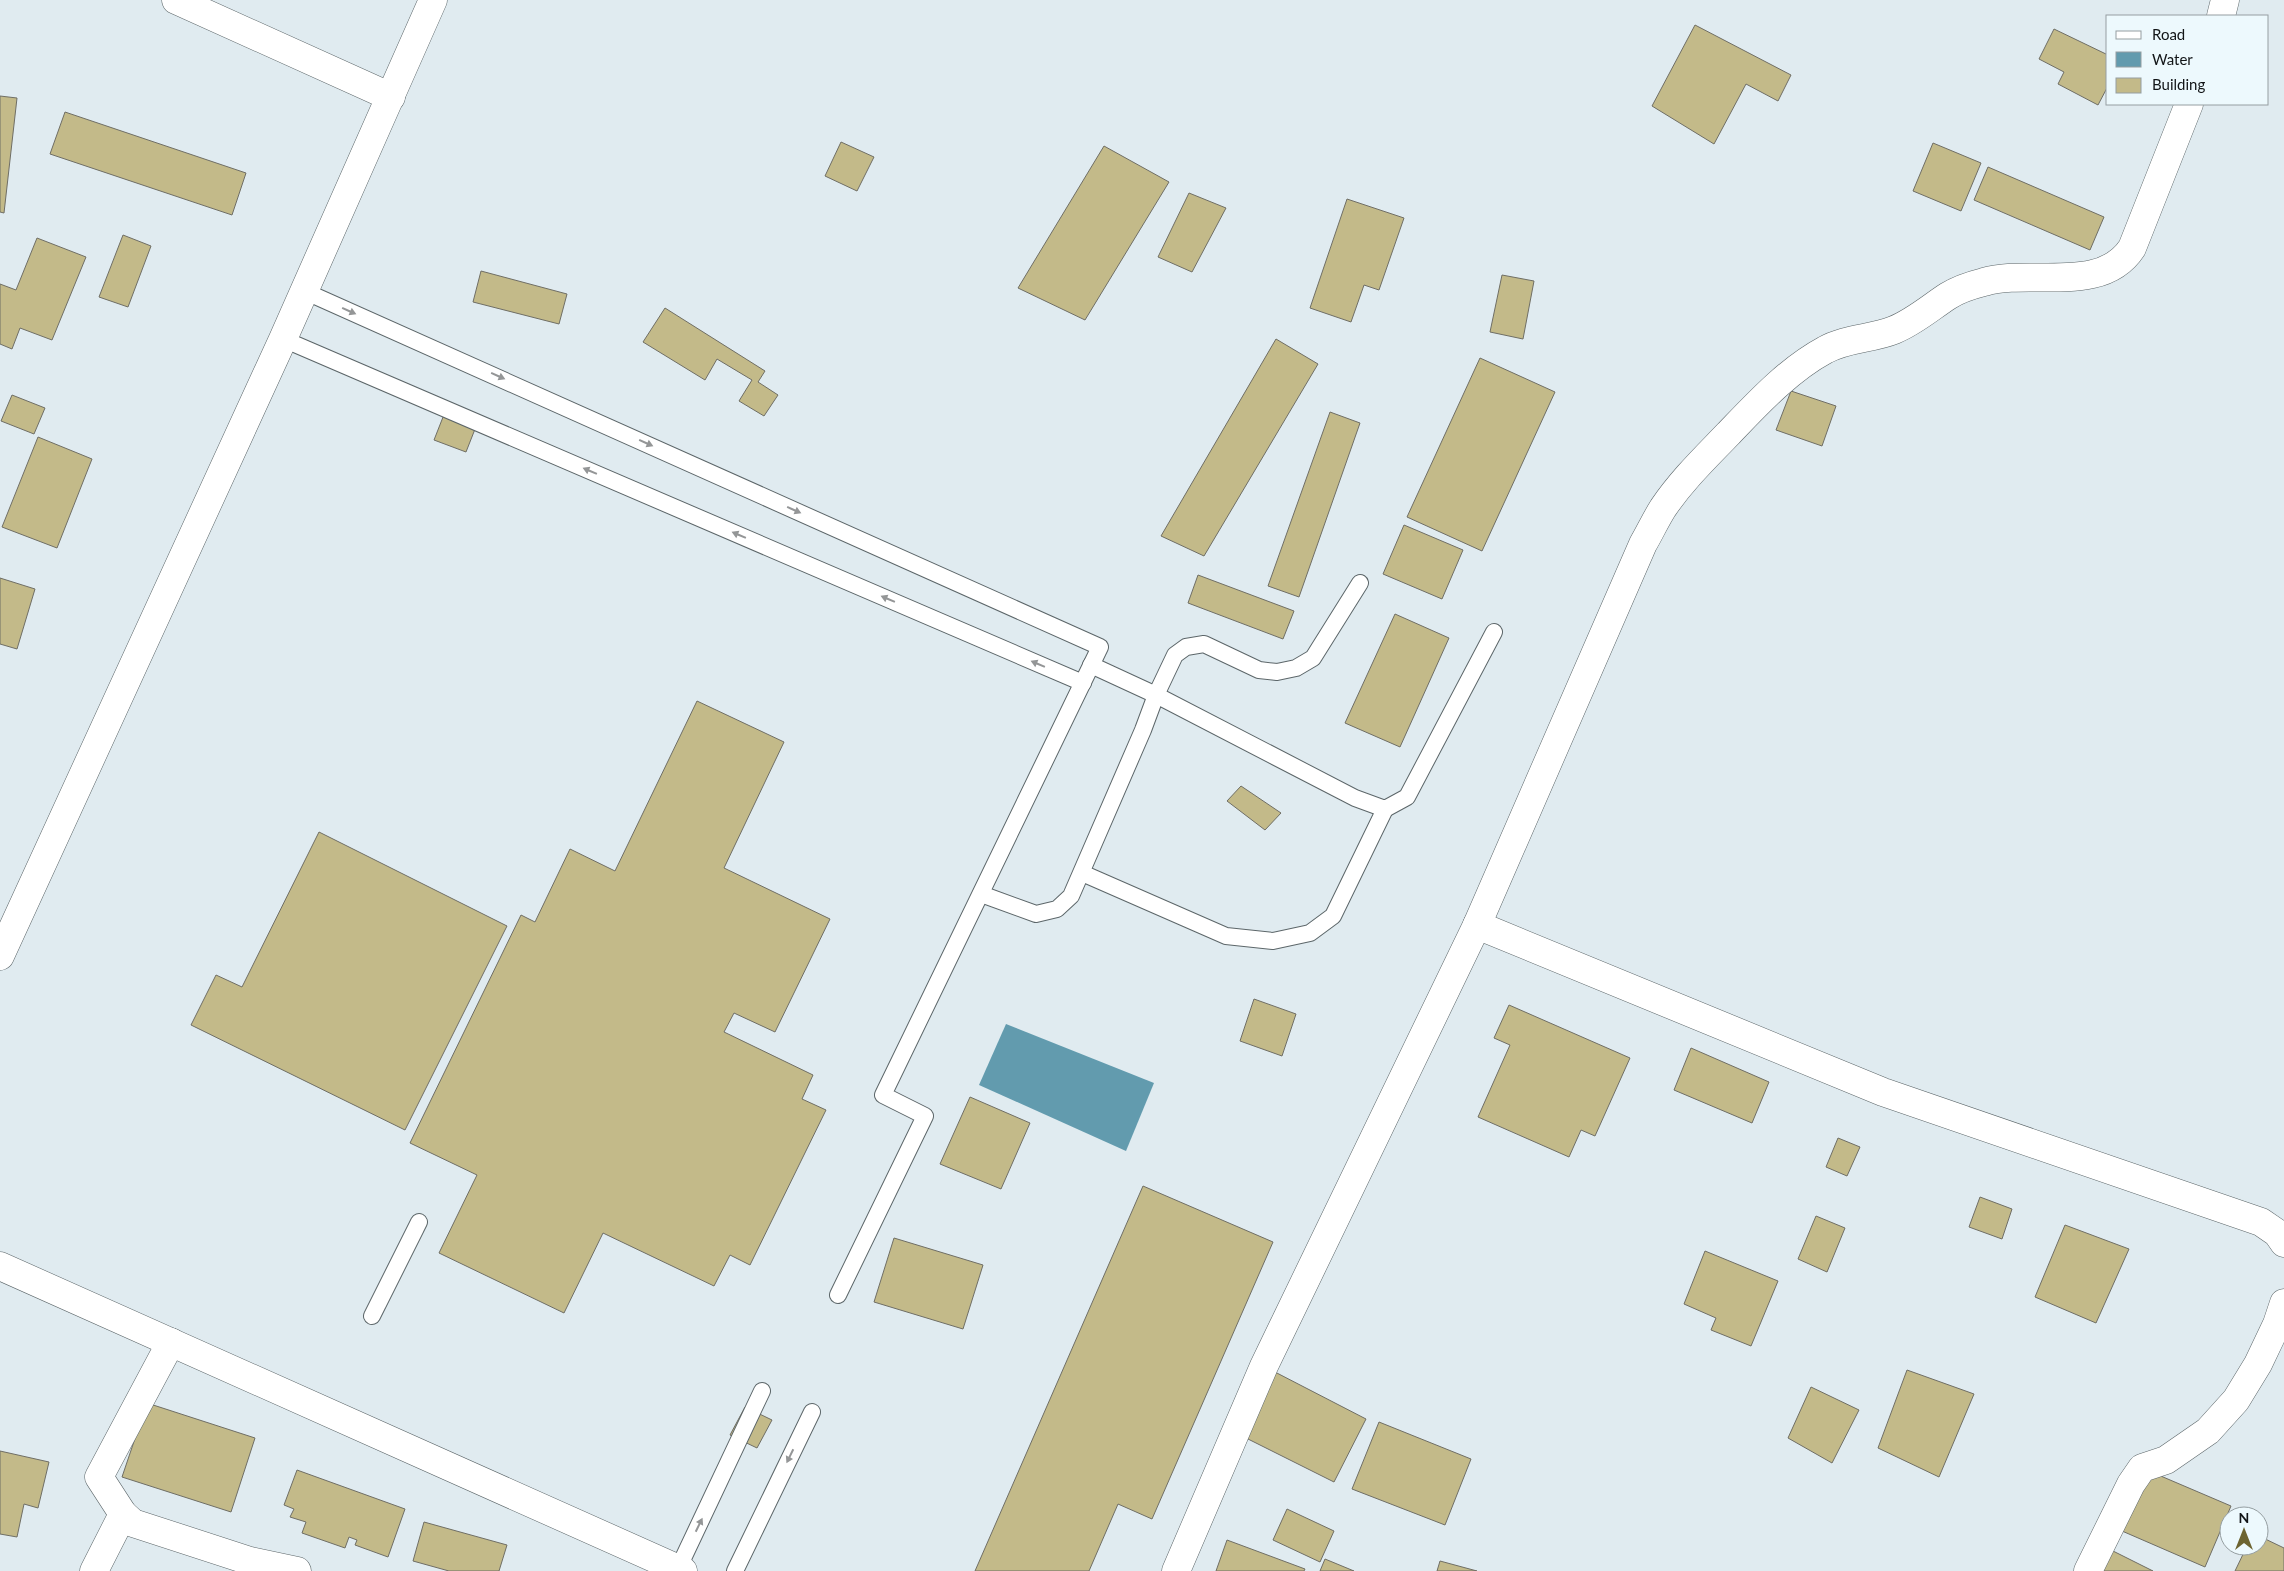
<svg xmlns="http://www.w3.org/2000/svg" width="2284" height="1571" viewBox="0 0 2284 1571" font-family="Lato,sans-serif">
	<rect width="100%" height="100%" fill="#e0ebf0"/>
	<polygon fill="#629bae" points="1006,1024 1154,1083 1126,1151 979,1085"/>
	<g fill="#c3ba89" stroke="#6f6e65">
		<polygon points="1695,25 1791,75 1778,101 1746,84 1714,144 1652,106"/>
		<polygon points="2054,29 2108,55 2108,86 2098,105 2058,84 2064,72 2039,59"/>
		<polygon points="0,96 17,98 4,213 0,212"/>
		<polygon points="65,112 246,173 232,215 50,154"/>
		<polygon points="841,142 874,157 857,191 825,176"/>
		<polygon points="1933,143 1981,163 1961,211 1913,191"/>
		<polygon points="1104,146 1169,182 1085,320 1018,288"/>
		<polygon points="1988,167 2104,217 2090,250 1974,200"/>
		<polygon points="1189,193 1226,208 1192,272 1158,257"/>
		<polygon points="1347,199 1404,218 1379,290 1364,285 1351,322 1310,308"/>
		<polygon points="123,235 151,246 128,307 99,297"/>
		<polygon points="37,238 86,257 52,340 20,328 12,349 0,344 0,284 16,290"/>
		<polygon points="481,271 567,294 559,324 473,302"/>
		<polygon points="1502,275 1534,281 1523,339 1490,332"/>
		<polygon points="665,308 765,371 758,382 778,395 764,416 739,401 752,380 717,359 705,380 643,342"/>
		<polygon points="1276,339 1318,364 1204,556 1161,536"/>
		<polygon points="1480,358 1555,392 1482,551 1407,517"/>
		<polygon points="1791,391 1836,406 1822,446 1776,430"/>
		<polygon points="12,395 45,408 34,434 1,421"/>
		<polygon points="445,412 477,424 466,452 434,440"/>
		<polygon points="1330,412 1360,423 1299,597 1268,586"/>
		<polygon points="38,437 92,459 57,548 2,527"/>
		<polygon points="1404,525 1463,550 1442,599 1383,574"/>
		<polygon points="1198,575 1294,611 1283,639 1188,603"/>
		<polygon points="0,578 35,589 17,649 0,644"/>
		<polygon points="1395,614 1449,638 1400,747 1345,723"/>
		<polygon points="697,701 784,742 724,868 830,919 775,1032 734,1013 724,1032 813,1075 802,1099 826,1110 750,1265 730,1255 714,1286 603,1233 564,1313 439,1253 477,1175 410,1143 521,915 535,922 570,849 615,871"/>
		<polygon points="1241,786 1281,813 1265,830 1227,801"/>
		<polygon points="319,832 507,926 405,1130 191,1025 216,975 242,987"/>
		<polygon points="1254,999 1296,1014 1282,1056 1240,1041"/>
		<polygon points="1509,1005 1630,1058 1595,1136 1581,1130 1569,1157 1478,1117 1510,1045 1494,1038"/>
		<polygon points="1691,1048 1769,1082 1752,1123 1674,1090"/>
		<polygon points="970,1097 1030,1123 1001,1189 940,1164"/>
		<polygon points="1838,1138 1860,1147 1847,1176 1826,1167"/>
		<polygon points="1143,1186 1273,1242 1152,1519 1118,1504 1089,1571 975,1571"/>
		<polygon points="1980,1197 2012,1209 2002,1239 1969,1227"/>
		<polygon points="1816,1216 1845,1228 1827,1272 1798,1259"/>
		<polygon points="2065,1225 2129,1249 2096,1323 2035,1297"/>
		<polygon points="894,1238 983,1265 963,1329 874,1302"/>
		<polygon points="1705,1251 1778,1281 1751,1346 1711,1330 1716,1318 1684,1304"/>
		<polygon points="1907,1370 1974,1394 1939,1477 1878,1448"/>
		<polygon points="1273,1371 1366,1419 1334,1482 1240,1435"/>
		<polygon points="1811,1387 1859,1410 1832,1463 1788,1438"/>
		<polygon points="147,1403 255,1438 231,1512 122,1477"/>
		<polygon points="745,1407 772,1420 757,1448 730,1435"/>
		<polygon points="1379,1422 1471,1459 1445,1525 1352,1489"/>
		<polygon points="0,1451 49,1462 38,1508 24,1504 17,1537 0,1534"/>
		<polygon points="297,1470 405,1509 388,1557 355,1545 357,1540 349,1537 345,1548 302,1533 306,1522 290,1517 294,1509 284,1505"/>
		<polygon points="2149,1471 2231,1506 2205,1567 2122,1531"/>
		<polygon points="1287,1509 1334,1531 1320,1562 1273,1540"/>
		<polygon points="424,1522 507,1545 499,1571 449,1571 413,1561"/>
		<polygon points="2259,1536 2284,1548 2284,1571 2235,1571 2247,1546 2259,1546"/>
		<polygon points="1227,1540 1305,1569 1304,1571 1216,1571"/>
		<polygon points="2111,1550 2153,1571 2100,1571"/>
		<polygon points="1325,1559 1354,1571 1320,1571"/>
		<polygon points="1440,1561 1477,1571 1437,1571"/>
	</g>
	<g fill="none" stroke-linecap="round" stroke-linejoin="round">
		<g stroke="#5c6669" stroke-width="18">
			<g id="service">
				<polyline points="304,291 1100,647 883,1095 925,1116 838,1295"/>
				<polyline points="283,339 1083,683"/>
				<polyline points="1091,665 1156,695 1355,798 1385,809 1407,797 1494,632"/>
				<polyline points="1082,873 1226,936 1273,941 1310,933 1333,916 1385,809"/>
				<polyline points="981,894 1036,914 1057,909 1071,896 1143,730 1156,695 1175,655 1186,647 1204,644 1259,670 1277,672 1296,668 1313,658 1360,583"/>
				<polyline points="372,1316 419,1222"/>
				<polyline points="678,1569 762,1391"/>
				<polyline points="735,1571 812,1412"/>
			</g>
		</g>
		<g stroke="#5c6669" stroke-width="29">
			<g id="minor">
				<polyline points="176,0 391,97"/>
				<polyline points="2221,16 2225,0"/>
				<polyline points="1477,925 1883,1092 2261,1222 2277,1233 2284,1243"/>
				<polyline points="0,956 283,339 433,0"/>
				<polyline points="0,1266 683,1571"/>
				<polyline points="171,1342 99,1477 123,1514 133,1523 250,1561 297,1571"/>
				<polyline points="94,1571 123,1514"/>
				<path d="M1176 1571 1264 1366 1477 925 1643 544C1650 532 1656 519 1663 508 1682 480 1705 458 1728 434 1757 404 1788 370 1825 350 1846 338 1872 339 1894 330 1914 322 1931 307 1948 296 1959 289 1972 285 1984 282 2031 268 2101 295 2132 248L2189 104"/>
				<polyline points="2088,1571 2131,1484 2142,1468 2166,1460 2208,1431 2236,1400 2258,1364 2277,1324 2284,1303"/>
			</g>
		</g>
		<use href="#service" stroke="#fff" stroke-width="16"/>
		<use href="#minor" stroke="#fff" stroke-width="28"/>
	</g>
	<defs><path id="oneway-solid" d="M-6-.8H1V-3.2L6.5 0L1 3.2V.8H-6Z" transform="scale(1.25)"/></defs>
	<g fill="#949697">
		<use href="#oneway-solid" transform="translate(349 311) rotate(24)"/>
		<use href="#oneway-solid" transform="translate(498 376) rotate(24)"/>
		<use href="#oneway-solid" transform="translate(646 443) rotate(24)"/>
		<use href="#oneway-solid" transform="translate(590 471) rotate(-157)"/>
		<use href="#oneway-solid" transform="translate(794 510) rotate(24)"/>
		<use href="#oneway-solid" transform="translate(739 535) rotate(-157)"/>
		<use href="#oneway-solid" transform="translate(888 599) rotate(-157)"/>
		<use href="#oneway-solid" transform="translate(1038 664) rotate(-157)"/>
		<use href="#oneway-solid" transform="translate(790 1456) rotate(116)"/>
		<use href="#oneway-solid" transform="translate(699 1525) rotate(-64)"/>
	</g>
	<rect x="2106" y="15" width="162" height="90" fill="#edf9fd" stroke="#959ea1"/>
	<rect x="2116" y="31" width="25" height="8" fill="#ffffff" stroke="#959ea1"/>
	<text x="2152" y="40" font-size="15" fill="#121517">Road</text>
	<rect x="2116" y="52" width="25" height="15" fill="#629bae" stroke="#959ea1"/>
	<text x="2152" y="65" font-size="15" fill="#121517">Water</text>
	<rect x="2116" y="78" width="25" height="15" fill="#c3ba89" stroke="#959ea1"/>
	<text x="2152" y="90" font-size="15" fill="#121517">Building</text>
	<g transform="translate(2244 1531)"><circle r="24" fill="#edf9fd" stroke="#959ea1"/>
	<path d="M0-4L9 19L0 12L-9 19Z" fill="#6d6431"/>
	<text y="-8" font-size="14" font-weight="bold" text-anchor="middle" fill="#121517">N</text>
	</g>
</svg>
